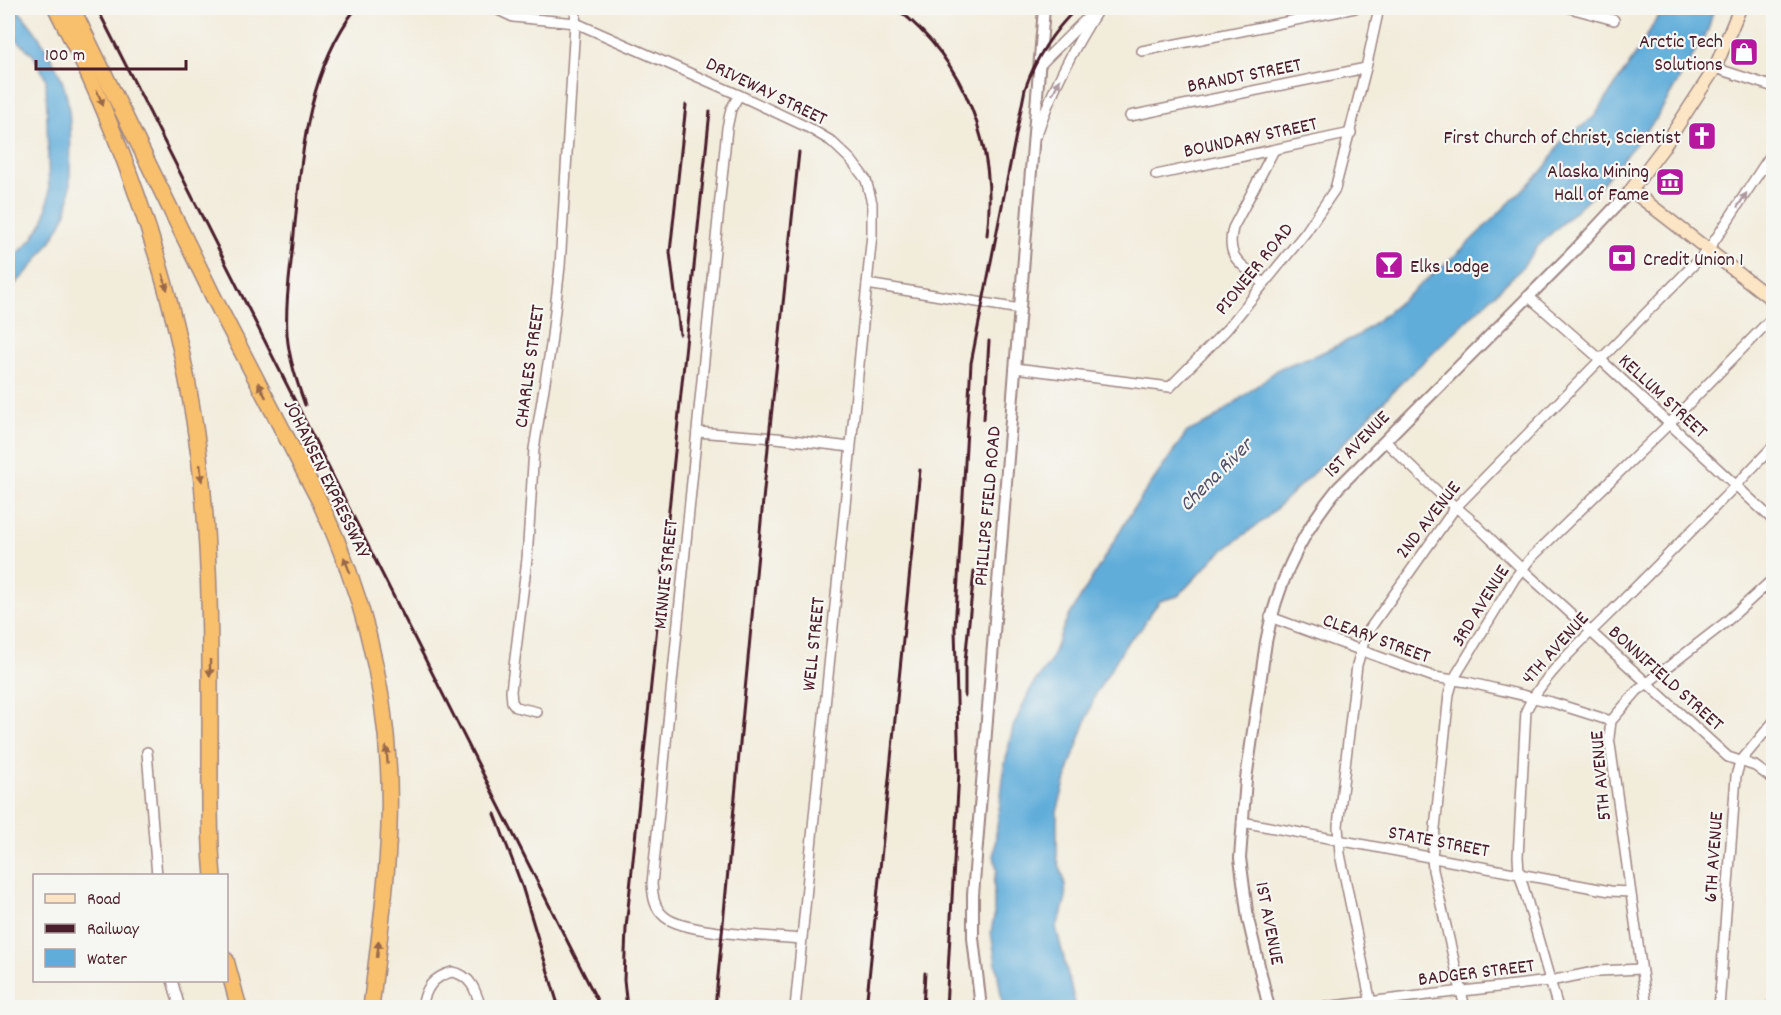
<svg xmlns="http://www.w3.org/2000/svg" width="1781" height="1015" viewBox="0 0 1781 1015" font-family="Dekko,sans-serif">
	<rect width="100%" height="100%" fill="#f6f6f2"/>
	<filter id="ink" filterUnits="userSpaceOnUse"><feTurbulence type="fractalNoise" baseFrequency=".0167" numOctaves="2"/><feDisplacementMap in="SourceGraphic" scale="12" xChannelSelector="R" yChannelSelector="G"/><feConvolveMatrix kernelMatrix="1 2 1 2 8 2 1 2 1" color-interpolation-filters="sRGB"/></filter>
	<filter id="wash" filterUnits="userSpaceOnUse"><feTurbulence type="fractalNoise" baseFrequency=".008" numOctaves="4" result="noise"/><feDisplacementMap in="SourceGraphic" scale="24" xChannelSelector="R" yChannelSelector="G"/><feGaussianBlur stdDeviation="1.35" result="paint"/><feColorMatrix in="noise" values="0 0 0 0 0 0 0 0 0 0 0 0 0 0 0 0 0 1.4 0 .05"/><feComposite in="paint" operator="in"/></filter>
	<g filter="url(#wash)">
		<rect width="100%" height="100%" fill="#f2ecdb"/>
		<g fill="#61adda" stroke="#566682" stroke-width="1.5">
			<path d="M8 8H16C38 32 63 70 68 103 71 125 71 150 70 172 70 187 70 205 64 218 53 241 28 275 8 290V264L33 238 44 220 49 196 46 79 34 56 8 31Z"/>
			<polygon points="1663,8 1714,8 1708,30 1656,119 1596,191 1536,248 1521,269 1399,385 1334,453 1265,519 1216,556 1178,596 1160,601 1149,615 1141,629 1128,641 1096,693 1069,768 1057,812 1057,858 1064,879 1066,897 1061,916 1056,927 1076,1007 1003,1007 991,932 994,917 994,881 997,871 994,855 996,834 1005,764 1013,727 1032,686 1050,662 1065,623 1134,508 1187,432 1211,421 1280,368 1321,353 1357,336 1383,316 1458,253 1544,169 1561,142 1594,117 1638,51"/>
		</g>
	</g>
	<g filter="url(#ink)">
		<g fill="none" stroke-linecap="round" stroke-linejoin="round">
			<g stroke="#9e8683" stroke-width="12">
				<g id="minor">
					<polyline points="494,8 513,17 576,23 739,95 809,128 831,141 851,160 866,180 872,203 872,234 867,284 1020,309"/>
					<polyline points="1570,8 1614,20"/>
					<polyline points="1142,51 1355,8"/>
					<polyline points="1039,66 1087,18"/>
					<polyline points="1715,68 1774,87"/>
					<path d="M739 95 731 109 727 128 652 884C653 897 654 908 665 917 686 934 771 936 801 939"/>
					<polyline points="1130,116 1366,68"/>
					<path d="M1037 134C1052 89 1074 47 1099 8"/>
					<polyline points="1156,175 1351,133"/>
					<path d="M1263 283C1242 264 1225 259 1233 228L1274 150"/>
					<polyline points="1528,296 1600,359 1774,521"/>
					<polyline points="1015,368 1170,387 1227,329 1306,232 1335,189 1366,68 1379,8"/>
					<polyline points="697,432 776,438 850,447"/>
					<polyline points="1385,441 1439,493 1469,518 1522,569 1728,757 1755,766 1774,780"/>
					<polyline points="1270,617 1434,677 1467,682 1551,702 1611,721"/>
					<polyline points="537,712 516,707 512,702 511,691 527,559 534,449 551,345 560,266 576,8"/>
					<polyline points="147,752 157,876"/>
					<polyline points="1242,822 1610,891 1630,892"/>
					<polyline points="172,980 180,1008"/>
					<path d="M422 1008C425 988 433 977 452 972 471 975 476 991 481 1008"/>
					<polyline points="795,1008 867,284"/>
					<polyline points="1315,1008 1550,981 1599,971 1641,969"/>
					<polyline points="1372,1008 1340,854 1338,826 1357,665 1366,634 1455,508 1709,249 1774,150"/>
					<polyline points="1465,1008 1433,870 1432,857 1449,694 1453,680 1515,578 1531,558 1669,424 1774,316"/>
					<path d="M1558 1008 1519 872 1518 857 1526 711C1541 677 1589 634 1616 607 1669 554 1722 501 1774 445"/>
					<polyline points="1647,1008 1609,737 1611,721 1637,691 1726,622 1774,578"/>
					<polyline points="1719,1008 1736,776 1740,762 1774,721"/>
					<polyline points="1768,1008 1774,1003"/>
				</g>
			</g>
			<g stroke="#9e8683" stroke-width="14">
				<g id="tertiary">
					<polyline points="981,1008 973,938 973,895 1044,8"/>
					<path d="M1269 1008 1248 919 1240 858 1246 779 1266 642C1277 584 1301 533 1338 488L1575 250 1631 190"/>
				</g>
			</g>
			<g stroke="#9e8683" stroke-width="15">
				<polyline id="secondary" points="1740,8 1715,68 1663,148 1631,190 1774,301"/>
			</g>
			<g stroke="#9e8683" stroke-width="18">
				<g id="trunk">
					<path d="M56 8C140 170 195 348 206 531 211 606 210 682 210 758 210 797 209 836 213 876"/>
					<path d="M72 8 215 300 319 500C368 603 393 712 389 826 387 887 378 947 371 1008"/>
					<polyline points="226,960 239,1008"/>
				</g>
			</g>
			<use href="#minor" stroke="#fff" stroke-width="9"/>
			<use href="#tertiary" stroke="#fff" stroke-width="10"/>
			<use href="#secondary" stroke="#fce5c4" stroke-width="12"/>
			<use href="#trunk" stroke="#f8bf6c" stroke-width="15"/>
			<g stroke="#4a1f2b" stroke-width="3">
				<polyline points="97,8 601,1008"/>
				<path d="M896 8C966 62 998 148 987 235"/>
				<polyline points="680,334 670,252 686,105"/>
				<path d="M305 405C297 382 289 359 287 334 285 301 291 267 294 234 302 155 306 74 356 8"/>
				<polyline points="984,419 989,341"/>
				<polyline points="965,696 965,662 974,571"/>
				<polyline points="495,814 522,886 559,1008"/>
				<polyline points="627,1008 624,980 626,928 710,111"/>
				<polyline points="715,1008 769,437 799,152"/>
				<polyline points="866,1008 920,470"/>
				<polyline points="923,1008 925,973"/>
				<path d="M946 1008 959 771 955 629 971 363 1025 89C1036 57 1053 31 1077 8"/>
			</g>
		</g>
		<defs><path id="oneway-solid" d="M-6-.8H1V-3.2L6.5 0L1 3.2V.8H-6Z" transform="scale(1.5)"/></defs>
		<g fill="#ae9aa0">
			<use href="#oneway-solid" transform="translate(1056 87) rotate(-64)"/>
			<use href="#oneway-solid" transform="translate(1742 200) rotate(-57)"/>
		</g>
		<g fill="#986748">
			<use href="#oneway-solid" transform="translate(100 98) rotate(67)"/>
			<use href="#oneway-solid" transform="translate(165 282) rotate(74)"/>
			<use href="#oneway-solid" transform="translate(262 390) rotate(-117)"/>
			<use href="#oneway-solid" transform="translate(201 473) rotate(84)"/>
			<use href="#oneway-solid" transform="translate(347 565) rotate(-112)"/>
			<use href="#oneway-solid" transform="translate(210 668) rotate(90)"/>
			<use href="#oneway-solid" transform="translate(387 755) rotate(-94)"/>
			<use href="#oneway-solid" transform="translate(378 949) rotate(-84)"/>
		</g>
	</g>
	<defs>
		<g id="shop-square" transform="scale(1.5)"><rect x="-9" y="-9" width="18" height="18" rx="4" fill="#b5179e" stroke="#f6f6f2"/><path d="M-5-2.5h2.3a2.7 3.5 0 0 1 5.4 0H5L5.5 6h-11ZM-1.5-2.5h3a1.5 2.3 0 0 0-3 0Z" fill="#fff"/></g>
		<g id="church-square" transform="scale(1.5)"><rect x="-9" y="-9" width="18" height="18" rx="4" fill="#b5179e" stroke="#f6f6f2"/><path d="M-1.2-6h2.4v3.5h3.3v2.4h-3.3V6h-2.4V-.1h-3.3v-2.4h3.3Z" fill="#fff"/></g>
		<g id="museum-square" transform="scale(1.5)"><rect x="-9" y="-9" width="18" height="18" rx="4" fill="#b5179e" stroke="#f6f6f2"/><path d="M0-6L6-3V-2H-6V-3ZM-5-1h2V3h-2ZM-1-1h2V3h-2ZM3-1h2V3H3ZM-6 4H6V6H-6Z" fill="#fff"/></g>
		<g id="bank-square" transform="scale(1.5)"><rect x="-9" y="-9" width="18" height="18" rx="4" fill="#b5179e" stroke="#f6f6f2"/><path d="M-6-4H6V4H-6ZM0-2.3a2.3 2.3 0 1 0 0 4.6a2.3 2.3 0 1 0 0-4.6Z" fill="#fff"/></g>
		<g id="bar-square" transform="scale(1.5)"><rect x="-9" y="-9" width="18" height="18" rx="4" fill="#b5179e" stroke="#f6f6f2"/><path d="M-6-5H6L.8 .8V4.5H3.5V6h-7V4.5H-.8V.8Z" fill="#fff"/></g>
	</defs>
	<g fill-rule="evenodd">
		<use href="#shop-square" x="1744" y="52"/>
		<use href="#church-square" x="1702" y="136"/>
		<use href="#museum-square" x="1670" y="182"/>
		<use href="#bank-square" x="1622" y="258"/>
		<use href="#bar-square" x="1389" y="265"/>
	</g>
	<g text-anchor="middle" stroke-width="4.5" stroke-linejoin="round" paint-order="stroke">
		<g font-size="20" fill="#4a1f2b" stroke="#f6f6f2" text-anchor="end">
			<text x="1723" y="47">Arctic Tech<tspan x="1723" dy="23">Solutions</tspan></text>
			<text x="1681" y="143">First Church of Christ, Scientist</text>
			<text x="1649" y="177">Alaska Mining<tspan x="1649" dy="23">Hall of Fame</tspan></text>
			<text x="1643" y="265" text-anchor="start">Credit Union 1</text>
			<text x="1410" y="272" text-anchor="start">Elks Lodge</text>
		</g>
		<g font-size="20" fill="#4a1f2b" stroke="#f6f6f2">
			<text transform="translate(1244 74) rotate(-11)" y="7">BRANDT STREET</text>
			<text transform="translate(767 90) rotate(26)" y="7">DRIVEWAY STREET</text>
			<text transform="translate(1250 136) rotate(-12)" y="7">BOUNDARY STREET</text>
			<text transform="translate(1253 268) rotate(-51)" y="7">PIONEER ROAD</text>
			<text transform="translate(528 366) rotate(-82)" y="7">CHARLES STREET</text>
			<text transform="translate(1664 395) rotate(43)" y="7">KELLUM STREET</text>
			<text transform="translate(1356 443) rotate(-46)" y="7">1ST AVENUE</text>
			<text transform="translate(328 478) rotate(64)" y="7">JOHANSEN EXPRESSWAY</text>
			<text transform="translate(986 506) rotate(-85)" y="7">PHILLIPS FIELD ROAD</text>
			<text transform="translate(1427 519) rotate(-52)" y="7">2ND AVENUE</text>
			<text transform="translate(664 574) rotate(-84)" y="7">MINNIE STREET</text>
			<text transform="translate(1479 605) rotate(-58)" y="7">3RD AVENUE</text>
			<text transform="translate(1377 637) rotate(20)" y="7">CLEARY STREET</text>
			<text transform="translate(812 644) rotate(-84)" y="7">WELL STREET</text>
			<text transform="translate(1554 647) rotate(-48)" y="7">4TH AVENUE</text>
			<text transform="translate(1667 677) rotate(42)" y="7">BONNIFIELD STREET</text>
			<text transform="translate(1599 776) rotate(-95)" y="7">5TH AVENUE</text>
			<text transform="translate(1439 840) rotate(11)" y="7">STATE STREET</text>
			<text transform="translate(1712 857) rotate(-86)" y="7">6TH AVENUE</text>
			<text transform="translate(1271 923) rotate(79)" y="7">1ST AVENUE</text>
			<text transform="translate(1476 971) rotate(-7)" y="7">BADGER STREET</text>
		</g>
		<g font-size="21" font-style="italic" fill="#525168" stroke="#f6f6f2">
			<text transform="translate(1215 474) rotate(-45)" y="7">Chena River</text>
		</g>
	</g>
	<rect width="1781" height="1015" fill="none" stroke="#f6f6f2" stroke-width="30"/>
	<rect x="33" y="874" width="195" height="108" fill="#f6f6f2" stroke="#b1a0a2" stroke-width="1.5"/>
	<rect x="45" y="894" width="30" height="9" fill="#fce5c4" stroke="#b1a0a2" stroke-width="1.5"/>
	<text x="87" y="904" font-size="18" fill="#4a1f2b">Road</text>
	<rect x="45" y="924" width="30" height="9" fill="#4a1f2b" stroke="#b1a0a2" stroke-width="1.5"/>
	<text x="87" y="934" font-size="18" fill="#4a1f2b">Railway</text>
	<rect x="45" y="949" width="30" height="18" fill="#61adda" stroke="#b1a0a2" stroke-width="1.5"/>
	<text x="87" y="964" font-size="18" fill="#4a1f2b">Water</text>
	<path d="M36 60v9h150v-9" fill="none" stroke="#4a1f2b" stroke-width="3"/>
	<text x="45" y="60" font-size="18" fill="#4a1f2b" stroke="#f6f6f2" stroke-width="4.5" paint-order="stroke">100 m</text>
</svg>
